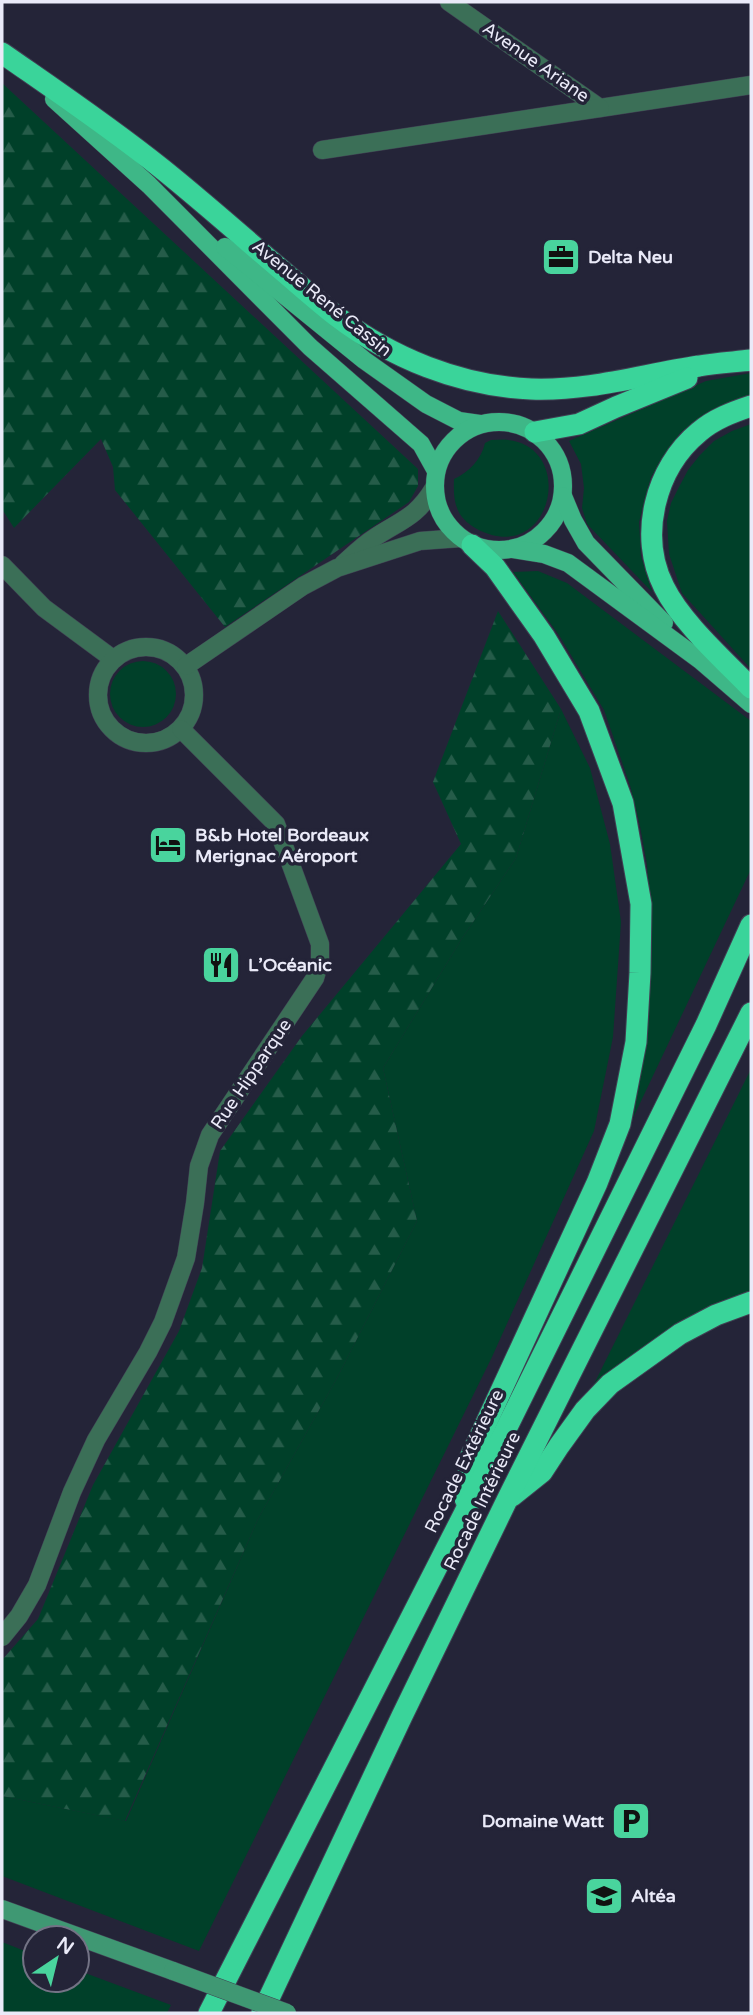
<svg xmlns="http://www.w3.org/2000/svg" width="753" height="2015" viewBox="0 0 753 2015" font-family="'Varela Round',sans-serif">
	<defs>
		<pattern id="forest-firs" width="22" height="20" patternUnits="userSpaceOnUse" patternTransform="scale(1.75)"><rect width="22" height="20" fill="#004029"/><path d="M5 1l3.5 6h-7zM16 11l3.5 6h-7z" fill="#255c49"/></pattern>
	</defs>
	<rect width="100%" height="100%" fill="#242438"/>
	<g fill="#004029">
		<polygon points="751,373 751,395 716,408 680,433 651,477 639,522 641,556 652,592 587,524 582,508 584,488 581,464 569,441 706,381"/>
		<polygon points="751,424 751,669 682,593 669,554 667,521 671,503 679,487 688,470 700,455 714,441 732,431"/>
		<path d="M491 440C497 440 503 439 508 440 578 448 551 568 477 529 455 517 453 501 454 479 469 472 481 460 485 443Z"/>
		<polygon points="538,571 567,583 751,721 751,869 633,1118 646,1041 652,947 647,864 640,826 630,785 604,710 559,635 513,572"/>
		<circle cx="143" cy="694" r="33"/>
		<polygon points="561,709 590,768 610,844 621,922 613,1037 594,1131 492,1357 199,1951 2,1876 2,1796 126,1821 258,1519 337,1378 417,1221 383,1068 461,940 516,858"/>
		<polygon points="751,1069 751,1293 591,1390"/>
		<polygon points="2,1942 35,1955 35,1980 77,1980 77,1970 171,2005 167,2013 2,2013"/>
	</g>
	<g fill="url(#forest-firs)">
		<polygon points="2,83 418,469 418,486 409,502 225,627 115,490 113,467 101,439 14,528 2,509"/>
		<polygon points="498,611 561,709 516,858 461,940 383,1068 417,1221 337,1378 258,1519 125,1821 2,1796 2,1660 38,1619 93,1485 179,1331 202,1268 220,1151 302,1036 461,844 433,782"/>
	</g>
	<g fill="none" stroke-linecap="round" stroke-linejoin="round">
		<g stroke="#404053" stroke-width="19">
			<g id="minor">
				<polyline points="449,2 600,108 751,85"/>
				<polyline points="322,150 600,108"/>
				<path d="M343 564C353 555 363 545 374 538 401 520 416 518 434 488"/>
				<polyline points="2,565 44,608 113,659"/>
				<circle cx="146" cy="695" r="48"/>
				<polyline points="186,666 303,586 337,568 420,541 461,538"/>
				<polyline points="2,1637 19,1616 37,1585 72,1492 96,1440 148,1352 163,1322 186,1258 195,1203 199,1166 210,1135 315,978 320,961 320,944 276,824 181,729"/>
			</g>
		</g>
		<g stroke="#404053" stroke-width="19">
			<polyline id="secondary" points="2,1909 173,1971"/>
		</g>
		<g stroke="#404053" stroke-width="19">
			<g id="primary">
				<polyline points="54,99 149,185 310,347 421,444 436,471"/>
				<polyline points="225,247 364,360 426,404 459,421 480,424"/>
				<circle cx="499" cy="486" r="64"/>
				<polyline points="563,496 573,520 586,543 664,623"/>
				<polyline points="513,549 544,554 568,563 700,660 751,704"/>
			</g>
		</g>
		<g stroke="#404053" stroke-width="23">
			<g id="motorway">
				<path d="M2 53C55 90 110 127 161 168 201 200 239 234 278 267 297 283 316 300 335 315 391 358 460 386 531 389 591 391 640 375 699 366 716 363 734 362 751 360"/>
				<path d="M751 406C733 412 714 419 699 432 655 468 638 536 664 587 681 622 724 660 751 688"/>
				<polyline points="535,432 579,424 616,407 687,378"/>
				<polyline points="512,1496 542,1472 559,1446 585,1410 610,1384 680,1334 716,1315 751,1302"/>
				<polyline points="465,1499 470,1458 597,1183 620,1124 636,1042 640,973 641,904 623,803 589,711 544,636 495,567 472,545"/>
				<polyline points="209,2013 464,1514 706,1025 751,925"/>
				<polyline points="262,2013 402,1716 507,1500 751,1013"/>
			</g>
		</g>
		<use href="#minor" stroke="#3b6f57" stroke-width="18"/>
		<use href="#secondary" stroke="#3f9873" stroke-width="18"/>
		<use href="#primary" stroke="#3eb787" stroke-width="18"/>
		<use href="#motorway" stroke="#3ad49a" stroke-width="21"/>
		<g stroke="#404053" stroke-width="19" stroke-linecap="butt">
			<polyline id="secondary-bridge" points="173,1971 287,2013"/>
		</g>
		<use href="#secondary-bridge" stroke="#3f9873" stroke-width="18"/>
	</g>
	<defs>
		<g id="office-square" transform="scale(2.0125)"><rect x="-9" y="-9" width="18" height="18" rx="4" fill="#49d49d" stroke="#242438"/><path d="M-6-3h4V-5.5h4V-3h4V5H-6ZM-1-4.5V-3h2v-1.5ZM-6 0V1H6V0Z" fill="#111"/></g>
		<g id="hotel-square" transform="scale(2.0125)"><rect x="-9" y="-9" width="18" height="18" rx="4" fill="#49d49d" stroke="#242438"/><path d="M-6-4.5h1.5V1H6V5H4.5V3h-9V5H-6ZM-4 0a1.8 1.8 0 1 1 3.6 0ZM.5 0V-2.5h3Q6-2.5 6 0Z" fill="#111"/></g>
		<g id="restaurant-square" transform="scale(2.0125)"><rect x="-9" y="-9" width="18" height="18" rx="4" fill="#49d49d" stroke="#242438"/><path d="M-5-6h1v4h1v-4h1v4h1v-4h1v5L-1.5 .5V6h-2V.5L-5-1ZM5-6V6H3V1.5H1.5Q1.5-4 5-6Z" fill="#111"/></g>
		<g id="parking-square" transform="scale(2.0125)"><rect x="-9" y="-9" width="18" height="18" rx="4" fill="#49d49d" stroke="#242438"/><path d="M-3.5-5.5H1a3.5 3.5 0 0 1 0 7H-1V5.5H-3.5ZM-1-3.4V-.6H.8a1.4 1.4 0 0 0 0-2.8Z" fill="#111"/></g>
		<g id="university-square" transform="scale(2.0125)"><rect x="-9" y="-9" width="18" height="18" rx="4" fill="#49d49d" stroke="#242438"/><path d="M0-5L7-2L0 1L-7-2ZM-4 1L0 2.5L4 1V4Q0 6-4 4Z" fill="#111"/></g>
	</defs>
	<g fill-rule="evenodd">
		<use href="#office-square" x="561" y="257"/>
		<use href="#hotel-square" x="168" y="845"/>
		<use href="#restaurant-square" x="221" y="965"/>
		<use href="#parking-square" x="631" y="1821"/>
		<use href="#university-square" x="604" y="1896"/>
	</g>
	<g text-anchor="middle" stroke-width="7" stroke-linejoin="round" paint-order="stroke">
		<g font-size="18" fill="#eaeaf8" stroke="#242438">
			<text transform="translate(536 62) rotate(35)" y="6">Avenue Ariane</text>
			<text transform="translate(322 298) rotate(39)" y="6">Avenue René Cassin</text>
			<text transform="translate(251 1074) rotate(-56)" y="6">Rue Hipparque</text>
			<text transform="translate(464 1461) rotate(-64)" y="6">Rocade Extérieure</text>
			<text transform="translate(482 1501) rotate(-64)" y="6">Rocade Intérieure</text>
		</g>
		<g font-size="18" font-weight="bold" fill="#eaeaf8" stroke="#242438" text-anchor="start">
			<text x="588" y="263">Delta Neu</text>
			<text x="195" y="841">B&amp;b Hotel Bordeaux<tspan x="195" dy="21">Merignac Aéroport</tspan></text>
			<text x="248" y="971">L’Océanic</text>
			<text x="604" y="1827" text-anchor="end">Domaine Watt</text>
			<text x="631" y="1902">Altéa</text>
		</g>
	</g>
	<rect width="753" height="2015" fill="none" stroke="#eaeaf8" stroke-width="7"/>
	<g transform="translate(56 1959) rotate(35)"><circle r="33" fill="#242438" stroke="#737385" stroke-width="2"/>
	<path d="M0-5L12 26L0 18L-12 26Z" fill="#49d49d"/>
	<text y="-10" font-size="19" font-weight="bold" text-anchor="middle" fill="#eaeaf8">N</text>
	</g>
</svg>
